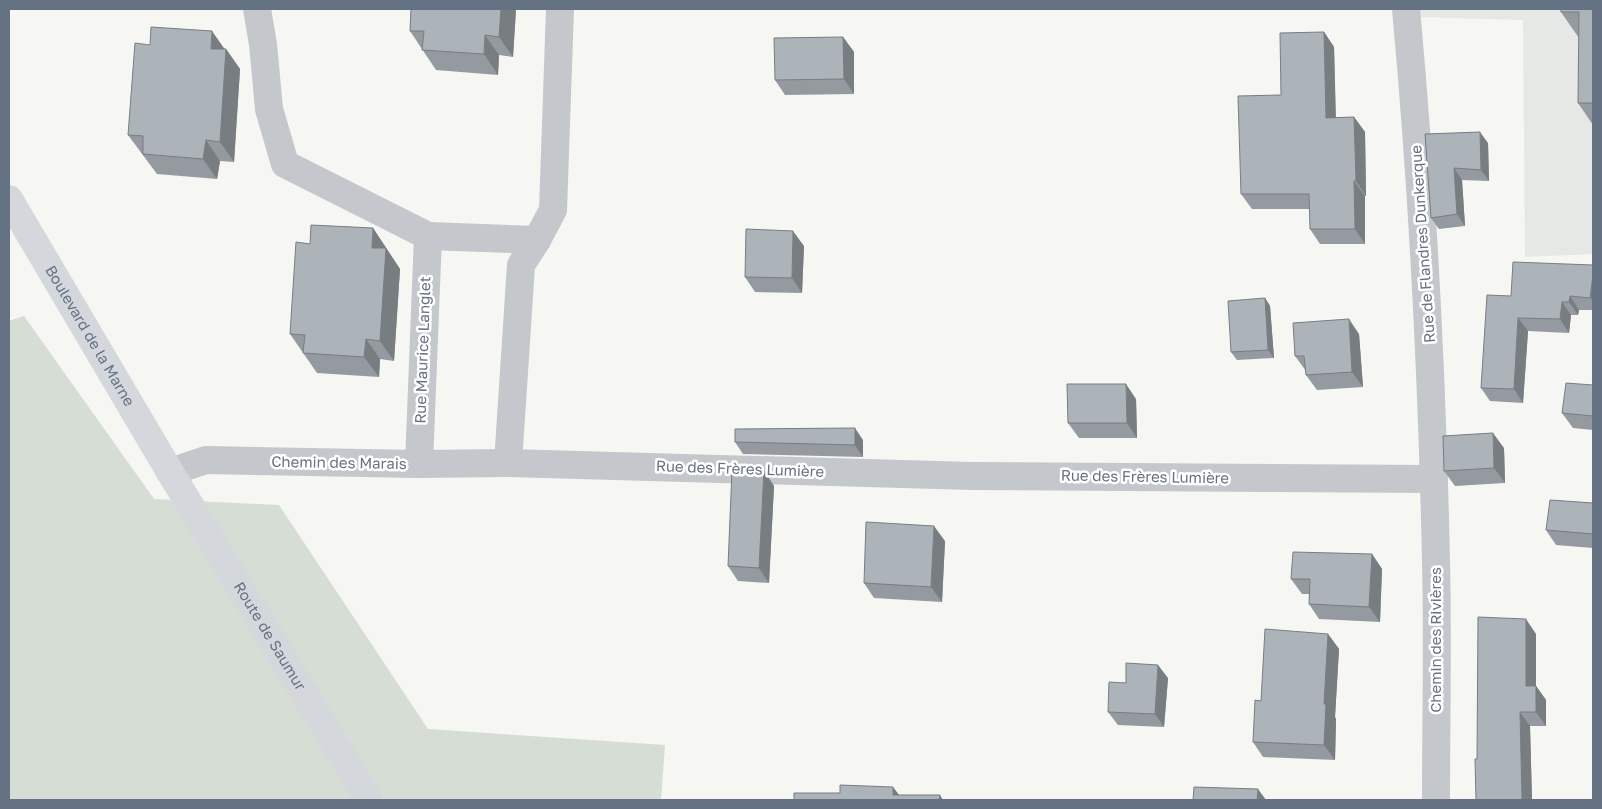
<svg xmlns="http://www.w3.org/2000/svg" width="1602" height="809" viewBox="0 0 1602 809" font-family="'Golos Text',sans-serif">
	<rect width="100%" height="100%" fill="#f6f6f3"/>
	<polygon fill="#e6e8e6" points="1417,9 1593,9 1593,254 1525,257 1523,20 1417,17"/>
	<polygon fill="#d6ddd4" points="24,316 154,499 279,505 428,729 665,745 661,800 9,800 9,321"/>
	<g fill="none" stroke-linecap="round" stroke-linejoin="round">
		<g stroke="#c4c7cb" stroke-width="28">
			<polyline points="257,9 263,44 269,109 285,164 428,236 419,464"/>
			<polyline points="560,9 553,210 537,240 521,265 508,463 972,476 1434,479"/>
			<path d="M1406 9C1423 193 1432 377 1436 561 1438 641 1436 721 1436 800"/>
			<polyline points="428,236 537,240"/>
			<polyline points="170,472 206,460 419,464 508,463"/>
		</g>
		<path stroke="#d4d8dc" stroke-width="28" id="s1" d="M9 199 170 472 369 800"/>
	</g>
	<g fill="#949a9f">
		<polygon points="411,9 516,9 513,57 499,55 498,75 436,70 410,31"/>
		<polygon points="1593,9 1593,125 1578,103 1579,38 1561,12"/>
		<polygon points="1324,32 1334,47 1336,118 1354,117 1365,132 1366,196 1365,196 1365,244 1320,244 1310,229 1310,209 1252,209 1241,194 1281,95"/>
		<polygon points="843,37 854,52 854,94 785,95 775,80"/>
		<polygon points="150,45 226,49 240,69 234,162 220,161 217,179 157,174 128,135"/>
		<polygon points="1425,134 1488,143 1489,181 1462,180 1465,226 1439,229 1431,218"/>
		<polygon points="373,228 400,269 394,361 380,359 379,377 317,373 290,334"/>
		<polygon points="804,246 802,293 755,292 745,277"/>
		<polygon points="1593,265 1593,310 1579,310 1578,315 1571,315 1569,333 1528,331 1523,403 1490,401 1481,388 1511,296"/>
		<polygon points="1265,298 1270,306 1274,358 1237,360 1231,352"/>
		<polygon points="1359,334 1363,387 1317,390 1306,375 1306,371 1295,356"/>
		<polygon points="1593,385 1593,430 1573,428 1562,413"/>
		<polygon points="1136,399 1137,438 1079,438 1068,423"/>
		<polygon points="863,440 863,457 743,454 735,442"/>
		<polygon points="1504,448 1505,483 1455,486 1444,471"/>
		<polygon points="764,471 774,486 769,583 738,581 728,566"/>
		<polygon points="1593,503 1593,548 1556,545 1546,530"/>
		<polygon points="945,541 942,602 874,598 864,583"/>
		<polygon points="1372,554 1382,569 1380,622 1319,619 1309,604 1309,594 1302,594 1291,579"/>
		<polygon points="1328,634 1339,649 1335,717 1336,719 1335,760 1263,757 1253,742 1261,701"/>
		<polygon points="1536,634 1536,686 1546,700 1546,726 1530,726 1532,800 1476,800 1477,759"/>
		<polygon points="1168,678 1164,727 1118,725 1108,712 1126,683"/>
	</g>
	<g fill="#787d82">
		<polygon points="501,9 516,9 513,57 499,37"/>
		<polygon points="212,31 226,51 211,49"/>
		<polygon points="1324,32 1334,47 1336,133 1326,118"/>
		<polygon points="485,35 499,55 498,75 484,54"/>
		<polygon points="843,37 854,52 854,94 844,79"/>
		<polygon points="226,49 240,69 234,162 220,142"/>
		<polygon points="1354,117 1365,132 1366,196 1356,181"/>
		<polygon points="1480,132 1488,143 1489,181 1481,170"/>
		<polygon points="206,140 220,161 217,179 203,159"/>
		<polygon points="1454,168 1462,180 1465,226 1457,214"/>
		<polygon points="1354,181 1365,196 1365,244 1355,229"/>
		<polygon points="373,228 400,269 394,361 380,341 372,248"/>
		<polygon points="793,231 804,246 802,293 792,278"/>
		<polygon points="1593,275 1593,301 1590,298"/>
		<polygon points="1570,296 1579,310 1578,315 1569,302"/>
		<polygon points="1265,298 1270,306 1274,358 1268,350"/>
		<polygon points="1562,302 1571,315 1569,333 1560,319"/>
		<polygon points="1518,318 1528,331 1523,403 1514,389"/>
		<polygon points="1349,319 1359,334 1363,387 1352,372"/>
		<polygon points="366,339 380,359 379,377 364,357"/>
		<polygon points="1126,384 1136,399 1137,438 1127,423"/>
		<polygon points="855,428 863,440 863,457 855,445"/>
		<polygon points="1493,433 1504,448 1505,483 1494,468"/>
		<polygon points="764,471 774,486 769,583 759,568"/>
		<polygon points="934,526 945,541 942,602 931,587"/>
		<polygon points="1372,554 1382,569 1380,622 1369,607"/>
		<polygon points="1526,619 1536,634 1536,686 1546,700 1546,726 1536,712 1526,686"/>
		<polygon points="1328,634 1339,649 1335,717 1336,719 1335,760 1324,745 1324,704"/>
		<polygon points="1158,665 1168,678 1164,727 1155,714"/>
		<polygon points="1520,712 1530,726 1532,800 1522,800"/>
		<polygon points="893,787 903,800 893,795"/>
		<polygon points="1258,789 1266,800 1257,800"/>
		<polygon points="940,795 943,800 939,800"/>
	</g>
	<g fill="#acb3b9" stroke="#787d82">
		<polygon points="411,9 501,9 499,37 485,35 484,54 422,50 424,31 410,31"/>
		<polygon points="1561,9 1593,9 1593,103 1578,103 1579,12 1561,12"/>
		<polygon points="151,27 212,31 211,49 226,49 220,142 206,140 203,159 143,154 143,136 128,135 135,43 150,45"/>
		<polygon points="1324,32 1326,118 1354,117 1356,181 1354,181 1355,229 1310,229 1309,194 1241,194 1238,96 1281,95 1280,33"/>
		<polygon points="843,37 844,79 775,80 774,38"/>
		<polygon points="1480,132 1481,170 1454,168 1457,214 1431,218 1425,134"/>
		<polygon points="311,225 373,228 372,248 386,248 380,341 366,339 364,357 303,353 305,335 290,334 296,242 310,244"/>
		<polygon points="746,229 793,231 792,278 745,277"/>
		<polygon points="1513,262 1593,265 1593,275 1590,298 1570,296 1569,302 1562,302 1560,319 1518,318 1514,389 1481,388 1487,295 1511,296"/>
		<polygon points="1265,298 1268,350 1231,352 1228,301"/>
		<polygon points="1349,319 1352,372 1306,375 1304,356 1295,356 1293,323"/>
		<polygon points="1566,383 1593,385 1593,416 1562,413"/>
		<polygon points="1067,384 1126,384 1127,423 1068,423"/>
		<polygon points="855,428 855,445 735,442 735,429"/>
		<polygon points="1493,433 1494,468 1444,471 1443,436"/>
		<polygon points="732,470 764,471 759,568 728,566"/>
		<polygon points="1550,500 1593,503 1593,534 1546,530"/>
		<polygon points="866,522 934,526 931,587 864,583"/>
		<polygon points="1293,552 1372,554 1369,607 1309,604 1310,579 1291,579"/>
		<polygon points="1478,617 1526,619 1526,686 1536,686 1536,712 1520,712 1522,800 1476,800 1475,759 1477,759"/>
		<polygon points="1265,629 1328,634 1324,704 1326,704 1324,745 1253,742 1255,700 1261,701"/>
		<polygon points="1126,663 1158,665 1155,714 1108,712 1109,682 1126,683"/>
		<polygon points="840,785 893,787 893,795 940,795 939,800 794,800 794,793 840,793"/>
		<polygon points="1194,787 1258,789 1257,800 1193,800"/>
	</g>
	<g text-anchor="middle" stroke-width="5" stroke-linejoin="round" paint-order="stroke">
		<g font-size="15" fill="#657284" stroke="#fff">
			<text transform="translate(1423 244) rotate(-94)" y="5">Rue de Flandres Dunkerque</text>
			<text dy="5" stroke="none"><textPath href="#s1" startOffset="159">Boulevard de la Marne</textPath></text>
			<text transform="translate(423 350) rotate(-88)" y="5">Rue Maurice Langlet</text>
			<text transform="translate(339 463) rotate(1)" y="5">Chemin des Marais</text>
			<text transform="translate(740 469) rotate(2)" y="5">Rue des Frères Lumière</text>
			<text transform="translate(1145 477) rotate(1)" y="5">Rue des Frères Lumière</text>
			<text dy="5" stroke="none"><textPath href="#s1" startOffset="509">Route de Saumur</textPath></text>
			<text transform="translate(1436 640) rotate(-90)" y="5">Chemin des Rivières</text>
		</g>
	</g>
	<rect width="1602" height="809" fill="none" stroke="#657284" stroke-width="20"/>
</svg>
